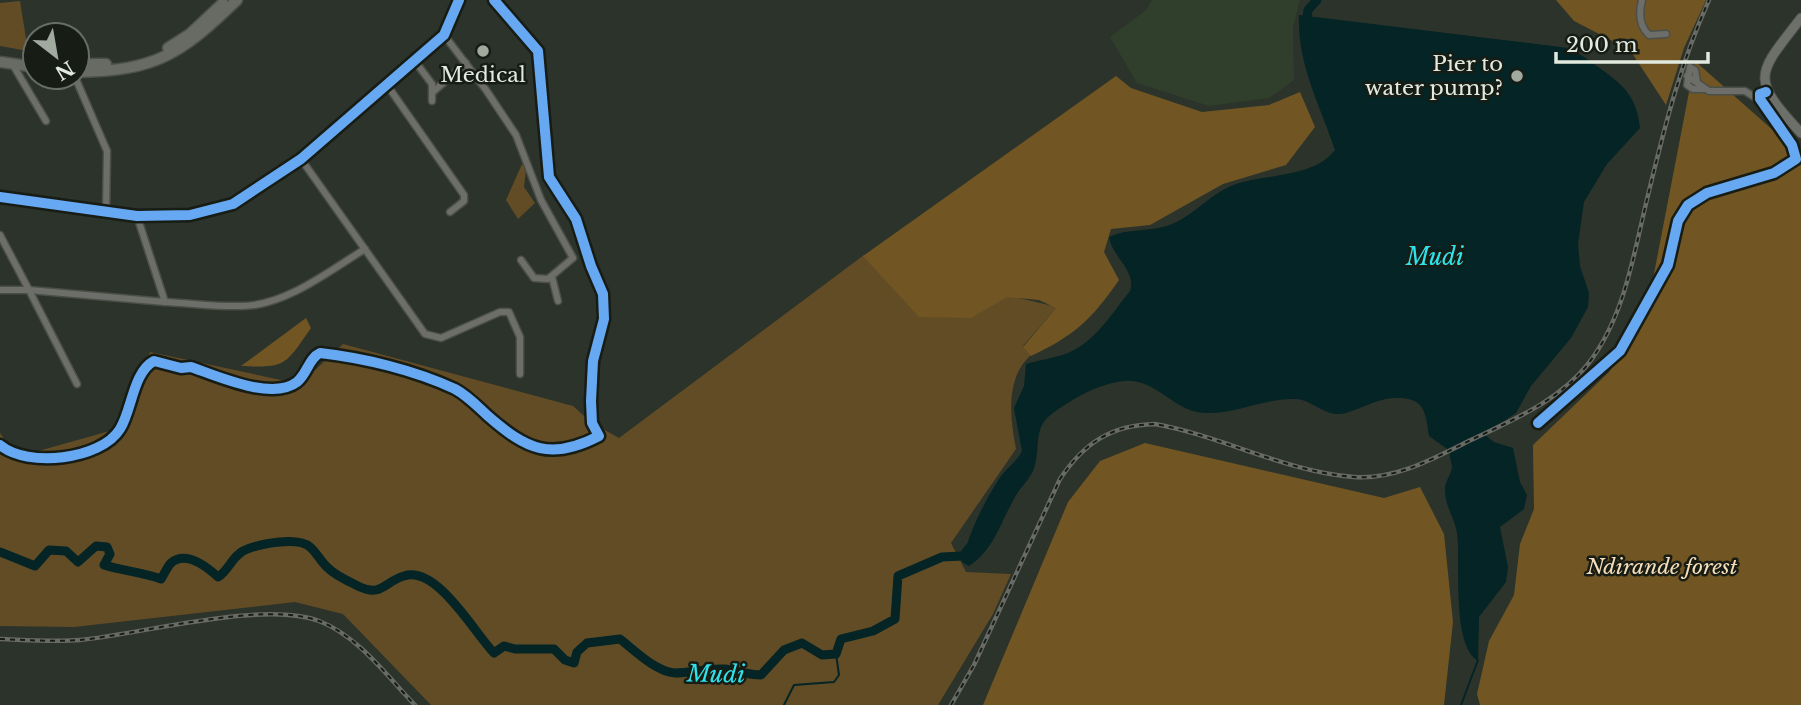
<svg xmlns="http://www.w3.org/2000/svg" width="1801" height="705" viewBox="0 0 1801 705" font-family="'Libre Baskerville',serif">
	<rect width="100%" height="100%" fill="#2c332a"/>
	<polygon fill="#2f3f2b" points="1152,0 1300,0 1293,27 1294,80 1269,98 1209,106 1137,83 1110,37 1146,10"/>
	<g fill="#624c25">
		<polygon points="20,1 28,51 0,46 0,3"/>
		<polygon points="522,164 526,169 524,187 535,203 518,219 506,200"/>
		<path d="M864 255 919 316 998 293 1057 307 1023 346 1031 355C1005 378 1010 418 1016 449L951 543 966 572 1011 574 993 614 938 705H431L343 614 295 602 74 627 0 626V433L17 457 124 427 150 352 300 384 343 344 573 406 592 423 619 438Z"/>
	</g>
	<g fill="#715624">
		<polygon points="1556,0 1706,0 1684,48 1666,105 1630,50 1574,21"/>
		<polygon points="1695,61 1801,155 1801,705 1480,705 1477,694 1489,641 1514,595 1520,544 1534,509 1533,445 1609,372 1624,350 1653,279"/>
		<path d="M1116 76 1131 88 1202 112 1269 105 1300 92 1315 127 1286 165 1223 184 1150 225 1111 229 1104 252 1119 280C1092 319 1074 336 1031 356L1023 347 1056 308 1039 300 1007 297 971 318 919 317 863 256Z"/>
		<path d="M306 318 311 328C285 365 287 368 241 366Z"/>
		<polygon points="1145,443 1384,498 1420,487 1444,534 1453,622 1444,705 983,705 1068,502 1100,461"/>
	</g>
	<path fill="#042425" d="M1299 15 1568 48C1581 54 1590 61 1601 69 1625 86 1637 98 1640 128L1607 164 1584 202 1578 244 1580 266 1589 293 1588 307 1571 338 1531 386 1516 413 1484 434 1494 442 1513 448 1520 482 1527 495 1524 509 1500 527 1508 567 1506 582 1479 617 1478 661C1451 644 1461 564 1457 533 1455 519 1445 506 1445 491 1444 482 1452 474 1452 466 1451 461 1449 456 1450 451L1429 436C1427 423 1426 404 1412 400 1382 390 1355 416 1335 414 1321 412 1309 399 1295 399 1265 398 1237 414 1206 413 1174 413 1157 378 1124 381 1100 383 1072 399 1053 413 1031 428 1042 450 1033 471 1028 481 1020 488 1015 497 1001 521 994 550 969 566L962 562C969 532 984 502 1001 476 1007 468 1018 460 1022 451L1014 408 1024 386 1026 364C1040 360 1055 358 1068 353 1096 341 1112 313 1130 291 1137 271 1112 257 1109 237 1128 228 1147 232 1167 226 1191 218 1208 196 1231 186 1263 173 1313 179 1335 150 1320 105 1297 64 1299 15Z"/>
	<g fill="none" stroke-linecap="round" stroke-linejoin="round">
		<g stroke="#042425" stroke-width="2">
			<polyline points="784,705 794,685 834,682 839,675 836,654"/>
			<polyline points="1461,705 1478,660"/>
		</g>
		<g stroke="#042425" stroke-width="9">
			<polyline points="1306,27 1308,10 1317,0"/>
			<path d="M0 552 35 566 49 550 66 551 78 562 96 546 107 547 110 554 104 565C123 571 142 572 161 579 164 575 167 567 171 563 186 550 207 567 218 577 229 570 231 558 243 551 257 544 298 536 310 547 317 553 321 562 328 568 336 576 350 582 360 587 382 597 385 581 404 576 437 565 475 634 494 653L504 646 515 649H554L565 660 574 663 577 652 587 643 620 639C634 650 656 672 675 673 691 673 707 668 724 669 737 670 747 675 761 675L784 650 802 643 822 655 836 654 841 639 873 631 895 619 898 576 942 557 963 556 970 547"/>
		</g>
		<g stroke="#4a4f48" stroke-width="9">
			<g id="street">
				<path d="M1642 0C1639 12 1639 26 1649 35L1666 34"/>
				<polyline points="444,35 486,90 516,135 541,200 573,258 548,279 534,278 521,260"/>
				<polyline points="414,60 432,84 432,101"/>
				<polyline points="13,65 46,121"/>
				<polyline points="1687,76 1709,91 1745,91 1762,102"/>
				<polyline points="75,77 107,151 106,213"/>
				<polyline points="1697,82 1695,70 1690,67 1687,85 1693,89 1704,89"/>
				<polyline points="387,85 464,195 464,201 450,212"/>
				<polyline points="434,91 466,63"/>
				<polyline points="301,159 425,334 441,338 500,312 509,312 520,337 520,374"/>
				<polyline points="0,197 137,216 190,215 233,204 301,159 444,35 459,0"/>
				<polyline points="0,235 29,290 165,302 137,216"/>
				<polyline points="552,277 558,301"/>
				<polyline points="0,290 29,290 77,384"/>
				<path d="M165 302C190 303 217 307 242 306 285 306 329 271 365 249"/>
				<polyline points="1538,423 1620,351 1668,265 1678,221 1688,205 1707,193 1774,173 1796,159 1792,145 1760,99 1760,94 1766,92"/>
				<path d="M0 445C27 468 101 460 120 429 132 410 133 372 154 361L181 368 191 367C217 376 272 401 297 382 307 374 309 358 320 353 364 358 414 370 455 389 468 396 478 407 488 416 527 450 551 461 599 436L592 423 591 401 593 361 604 319 603 294 591 266 576 219 549 177 538 51 494 0"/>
			</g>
		</g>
		<g stroke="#4a4f48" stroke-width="11">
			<path id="secondary" d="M1801 18C1757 75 1749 77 1801 133"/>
		</g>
		<g stroke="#4a4f48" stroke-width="13">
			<g id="highway">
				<polyline points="168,48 190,34 223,3"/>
				<polyline points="0,62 35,67"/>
				<polyline points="77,64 106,64"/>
				<path d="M77 72C156 71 181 54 237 0"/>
			</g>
		</g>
		<use href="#street" stroke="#6d6e69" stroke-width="6"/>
		<use href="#secondary" stroke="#6d6f6b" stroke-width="9"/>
		<use href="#highway" stroke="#686a64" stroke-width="10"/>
		<g stroke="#686a65" stroke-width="4.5">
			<g id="rail">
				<path d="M0 639C27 640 54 642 80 640 142 634 264 600 319 621 358 636 387 676 415 705"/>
				<path d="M951 705 974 665 1060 479C1084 443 1111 425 1155 424 1222 436 1286 472 1354 477 1397 480 1436 457 1473 439 1513 420 1560 400 1588 364 1626 315 1634 251 1649 191 1665 125 1681 62 1709 0"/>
			</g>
		</g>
		<use href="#rail" stroke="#171c15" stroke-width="2" stroke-dasharray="5" stroke-linecap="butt"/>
		<g stroke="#171c15" stroke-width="15">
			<g id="cycleway">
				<polyline points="0,197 137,216 190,215 233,204 301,159 444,35 459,0"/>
				<polyline points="1538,423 1620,351 1668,265 1678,221 1688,205 1707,193 1774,173 1796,159 1792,145 1760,99 1760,94 1766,92"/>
				<path d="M0 445C27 468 101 460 120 429 132 410 133 372 154 361L181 368 191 367C217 376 272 401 297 382 307 374 309 358 320 353 364 358 414 370 455 389 468 396 478 407 488 416 527 450 551 461 599 436L592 423 591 401 593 361 604 319 603 294 591 266 576 219 549 177 538 51 494 0"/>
			</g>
		</g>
		<use href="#cycleway" stroke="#66a8f1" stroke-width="10"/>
	</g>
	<g fill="#a2aaa0" stroke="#171c15" stroke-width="2.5">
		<circle cx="483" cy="51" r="7"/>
		<circle cx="1517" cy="76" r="7"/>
	</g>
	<g text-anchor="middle" stroke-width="5" stroke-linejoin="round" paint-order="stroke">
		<g font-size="21" fill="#e2eadf" stroke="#171c15" text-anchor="end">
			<text x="1503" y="71">Pier to<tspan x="1503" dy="24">water pump?</tspan></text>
			<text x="483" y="82" text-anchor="middle">Medical</text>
		</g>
		<g font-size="21" font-style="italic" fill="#f6deba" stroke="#171c15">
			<text x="1662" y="574">Ndirande forest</text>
		</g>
		<g font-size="23" font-style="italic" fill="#2ee3ea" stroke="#171c15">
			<text x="1435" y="265">Mudi</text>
			<text transform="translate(716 674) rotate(1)" y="8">Mudi</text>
		</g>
	</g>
	<g transform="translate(56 56) rotate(149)"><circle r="33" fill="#171c15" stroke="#686e66" stroke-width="2"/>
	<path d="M0-5L12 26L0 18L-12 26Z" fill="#a2aaa0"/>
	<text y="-10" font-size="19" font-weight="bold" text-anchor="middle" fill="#e2eadf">N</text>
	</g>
	<path d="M1556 52v10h152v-10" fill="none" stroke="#e2eadf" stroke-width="3.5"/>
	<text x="1566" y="52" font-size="21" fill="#e2eadf" stroke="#171c15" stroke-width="5" paint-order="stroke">200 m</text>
</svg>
